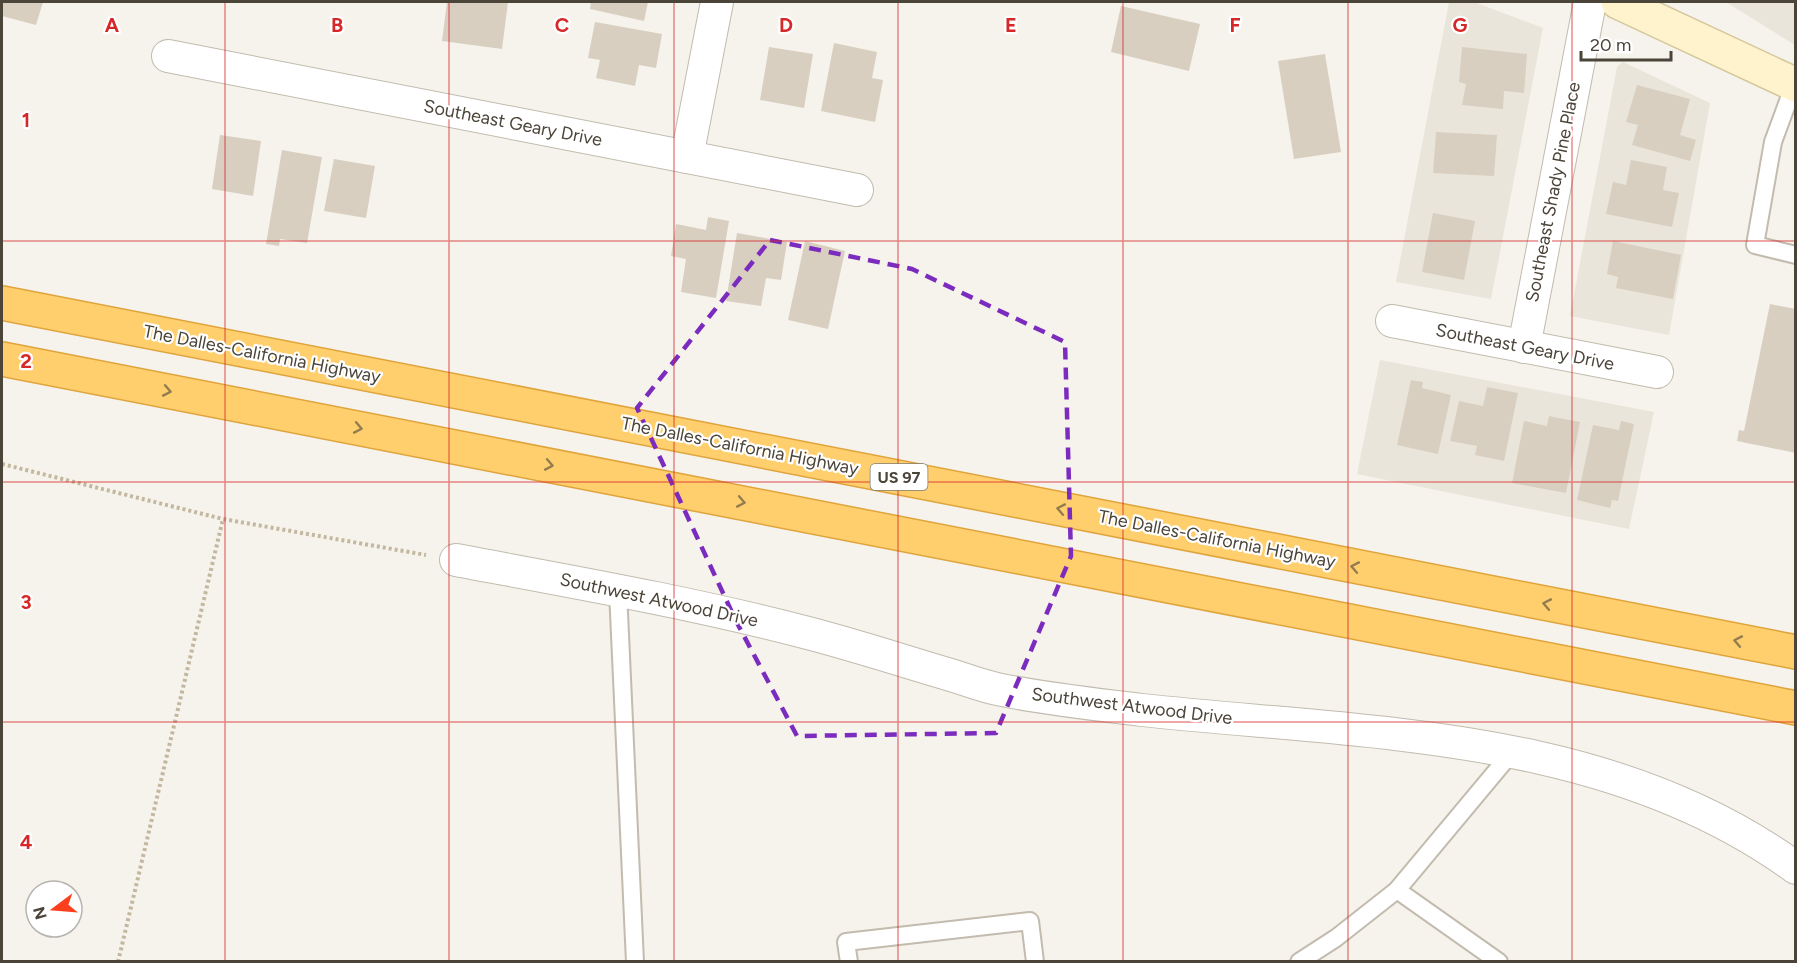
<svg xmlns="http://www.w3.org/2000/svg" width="1797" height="963" viewBox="0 0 1797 963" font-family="Figtree,sans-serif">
	<rect width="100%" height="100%" fill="#f6f3ec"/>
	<g fill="#eae5da">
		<polygon points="1449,2 1474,2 1543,28 1491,299 1396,282"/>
		<polygon points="1726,2 1795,2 1795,45"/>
		<polygon points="1623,62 1710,103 1669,335 1570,316 1617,67"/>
		<polygon points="1380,360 1654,412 1629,529 1357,474"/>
	</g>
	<g fill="#d8cfc1">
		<polygon points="2,2 43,2 36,25 2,16"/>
		<polygon points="447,2 508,2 502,49 442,41"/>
		<polygon points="591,2 648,2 644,21 590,9"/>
		<polygon points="1121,6 1200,24 1189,71 1111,52"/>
		<polygon points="595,22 662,34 656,68 639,65 635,86 596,78 600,60 588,58"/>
		<polygon points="834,43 877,52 872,78 883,80 875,122 821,111"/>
		<polygon points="769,47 813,54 804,108 760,100"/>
		<polygon points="1462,47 1527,54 1524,93 1504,91 1503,109 1462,105 1466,84 1459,82"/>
		<polygon points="1325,54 1341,152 1294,159 1278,61"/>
		<polygon points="1637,85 1690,99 1680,135 1696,140 1690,161 1632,145 1638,125 1626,122"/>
		<polygon points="1436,132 1497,135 1494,176 1433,173"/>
		<polygon points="220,135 261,141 253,196 212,189"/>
		<polygon points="282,150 322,157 307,243 280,239 279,246 266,244"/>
		<polygon points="334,159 375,166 366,218 324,211"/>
		<polygon points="1631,160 1667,167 1663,190 1679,193 1672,227 1606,214 1613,182 1626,185"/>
		<polygon points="1433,213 1475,221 1464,280 1422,272"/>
		<polygon points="708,217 729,221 716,298 681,292 686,259 671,256 676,224 706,230"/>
		<polygon points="737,233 787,242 781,280 766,278 761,306 726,301"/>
		<polygon points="805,241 845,251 828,329 788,320"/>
		<polygon points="1613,241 1681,255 1673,299 1616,288 1618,277 1607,274"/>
		<polygon points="1770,304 1796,309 1796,453 1737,441 1739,430 1744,431"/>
		<polygon points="1411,380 1423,382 1422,388 1451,395 1438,454 1397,445"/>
		<polygon points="1487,387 1518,393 1504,461 1475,455 1477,446 1450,441 1459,401 1483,406"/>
		<polygon points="1549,416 1580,422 1566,493 1512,483 1524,421 1547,426"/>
		<polygon points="1621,421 1634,424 1618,501 1612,500 1610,508 1577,500 1593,425 1619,430"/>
	</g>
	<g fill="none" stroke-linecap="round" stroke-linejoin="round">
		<g stroke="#c2bbae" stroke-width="20">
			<g id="lane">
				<polyline points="1794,85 1773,142 1755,245 1796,255"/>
				<polyline points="618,591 635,962"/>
				<polyline points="1397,890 1499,962"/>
				<polyline points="849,962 846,942 1030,921 1035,962"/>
				<polyline points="1299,962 1336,938 1397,890 1513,751"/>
			</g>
		</g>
		<g stroke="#c2bbae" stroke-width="34">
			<g id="street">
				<polyline points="168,56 857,190"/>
				<polyline points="687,157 717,2"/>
				<polyline points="1392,321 1657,372"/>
				<polyline points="1524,347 1590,2"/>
				<path d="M456 560C573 582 689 602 804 632 851 644 897 659 944 673 962 678 979 685 997 689 1045 699 1094 704 1142 710 1364 734 1607 730 1796 868"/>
			</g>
		</g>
		<g stroke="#d6c79b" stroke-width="36">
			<polyline id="secondary" points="1618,2 1796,85"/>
		</g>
		<g stroke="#e0a43c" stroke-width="36">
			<g id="highway">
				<polyline points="2,303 1796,652"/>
				<polyline points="2,359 1796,708"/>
			</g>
		</g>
		<g stroke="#c4b79f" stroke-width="4" stroke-dasharray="3 3" stroke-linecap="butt">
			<polyline points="2,464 223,519 426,555"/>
			<polyline points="118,962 223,519"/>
		</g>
		<use href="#lane" stroke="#fff" stroke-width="16"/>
		<use href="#street" stroke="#fff" stroke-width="32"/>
		<use href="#secondary" stroke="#fff3cd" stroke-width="33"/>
		<use href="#highway" stroke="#ffcf6e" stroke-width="33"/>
	</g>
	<defs><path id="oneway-chevron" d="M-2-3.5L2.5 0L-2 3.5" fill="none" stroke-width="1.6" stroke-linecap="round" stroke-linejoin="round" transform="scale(1.5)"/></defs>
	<g stroke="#937c4e">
		<use href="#oneway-chevron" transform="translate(167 391) rotate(11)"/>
		<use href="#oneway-chevron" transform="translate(358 428) rotate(11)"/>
		<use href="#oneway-chevron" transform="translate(549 465) rotate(11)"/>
		<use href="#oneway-chevron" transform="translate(741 502) rotate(11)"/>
		<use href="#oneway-chevron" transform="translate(1061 509) rotate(-169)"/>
		<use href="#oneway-chevron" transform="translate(1355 567) rotate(-169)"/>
		<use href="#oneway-chevron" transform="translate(1547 604) rotate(-169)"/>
		<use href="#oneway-chevron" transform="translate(1738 641) rotate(-169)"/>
	</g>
	<path fill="none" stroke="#7b2cbf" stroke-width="4.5" stroke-dasharray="12 8" stroke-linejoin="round" d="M770 240 912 269 1065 342 1071 556 996 733 797 736 736 621 637 408Z"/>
	<path fill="none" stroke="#d62828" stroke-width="1.5" stroke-opacity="0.55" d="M225 2V962M449 2V962M674 2V962M898 2V962M1123 2V962M1348 2V962M1572 2V962M2 241H1796M2 482H1796M2 722H1796"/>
	<g text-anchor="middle" stroke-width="4.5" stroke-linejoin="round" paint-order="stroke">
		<rect fill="#fff" stroke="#817c74" stroke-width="1.5" x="870.5" y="464" width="57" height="26" rx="4.5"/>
		<g font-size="16" font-weight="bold" fill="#4b4439">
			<text x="899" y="483">US 97</text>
		</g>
		<g font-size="18" fill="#4b4439" stroke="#fff">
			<text transform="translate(513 123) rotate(11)" y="6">Southeast Geary Drive</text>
			<text transform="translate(1553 192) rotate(-79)" y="6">Southeast Shady Pine Place</text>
			<text transform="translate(1525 347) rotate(11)" y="6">Southeast Geary Drive</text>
			<text transform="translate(262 354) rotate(11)" y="6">The Dalles-California Highway</text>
			<text transform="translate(740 446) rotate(11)" y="6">The Dalles-California Highway</text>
			<text transform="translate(1217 539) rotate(11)" y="6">The Dalles-California Highway</text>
			<text transform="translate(659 600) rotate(12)" y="6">Southwest Atwood Drive</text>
			<text transform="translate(1132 706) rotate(7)" y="6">Southwest Atwood Drive</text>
		</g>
	</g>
	<g font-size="20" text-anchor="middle" font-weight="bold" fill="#d62828" stroke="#fff" stroke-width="4.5" stroke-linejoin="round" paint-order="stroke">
		<text x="112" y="32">A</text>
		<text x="337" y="32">B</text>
		<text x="562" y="32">C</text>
		<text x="786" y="32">D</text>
		<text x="1011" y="32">E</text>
		<text x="1235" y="32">F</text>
		<text x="1460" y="32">G</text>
		<text x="26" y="127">1</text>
		<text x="26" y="368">2</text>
		<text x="26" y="609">3</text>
		<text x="26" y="849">4</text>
	</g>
	<rect width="1797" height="963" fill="none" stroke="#4b4439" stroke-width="6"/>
	<g transform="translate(54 909) rotate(254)"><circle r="28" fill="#ffffff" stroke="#b7b4b0" stroke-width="1.5"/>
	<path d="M0-4.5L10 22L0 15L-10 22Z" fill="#fc3f1d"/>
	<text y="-9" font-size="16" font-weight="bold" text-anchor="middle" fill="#4b4439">N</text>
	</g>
	<path d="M1581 51v9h90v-9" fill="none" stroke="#4b4439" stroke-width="3"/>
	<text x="1590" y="51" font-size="18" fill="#4b4439" stroke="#ffffff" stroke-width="4.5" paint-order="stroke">20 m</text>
</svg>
